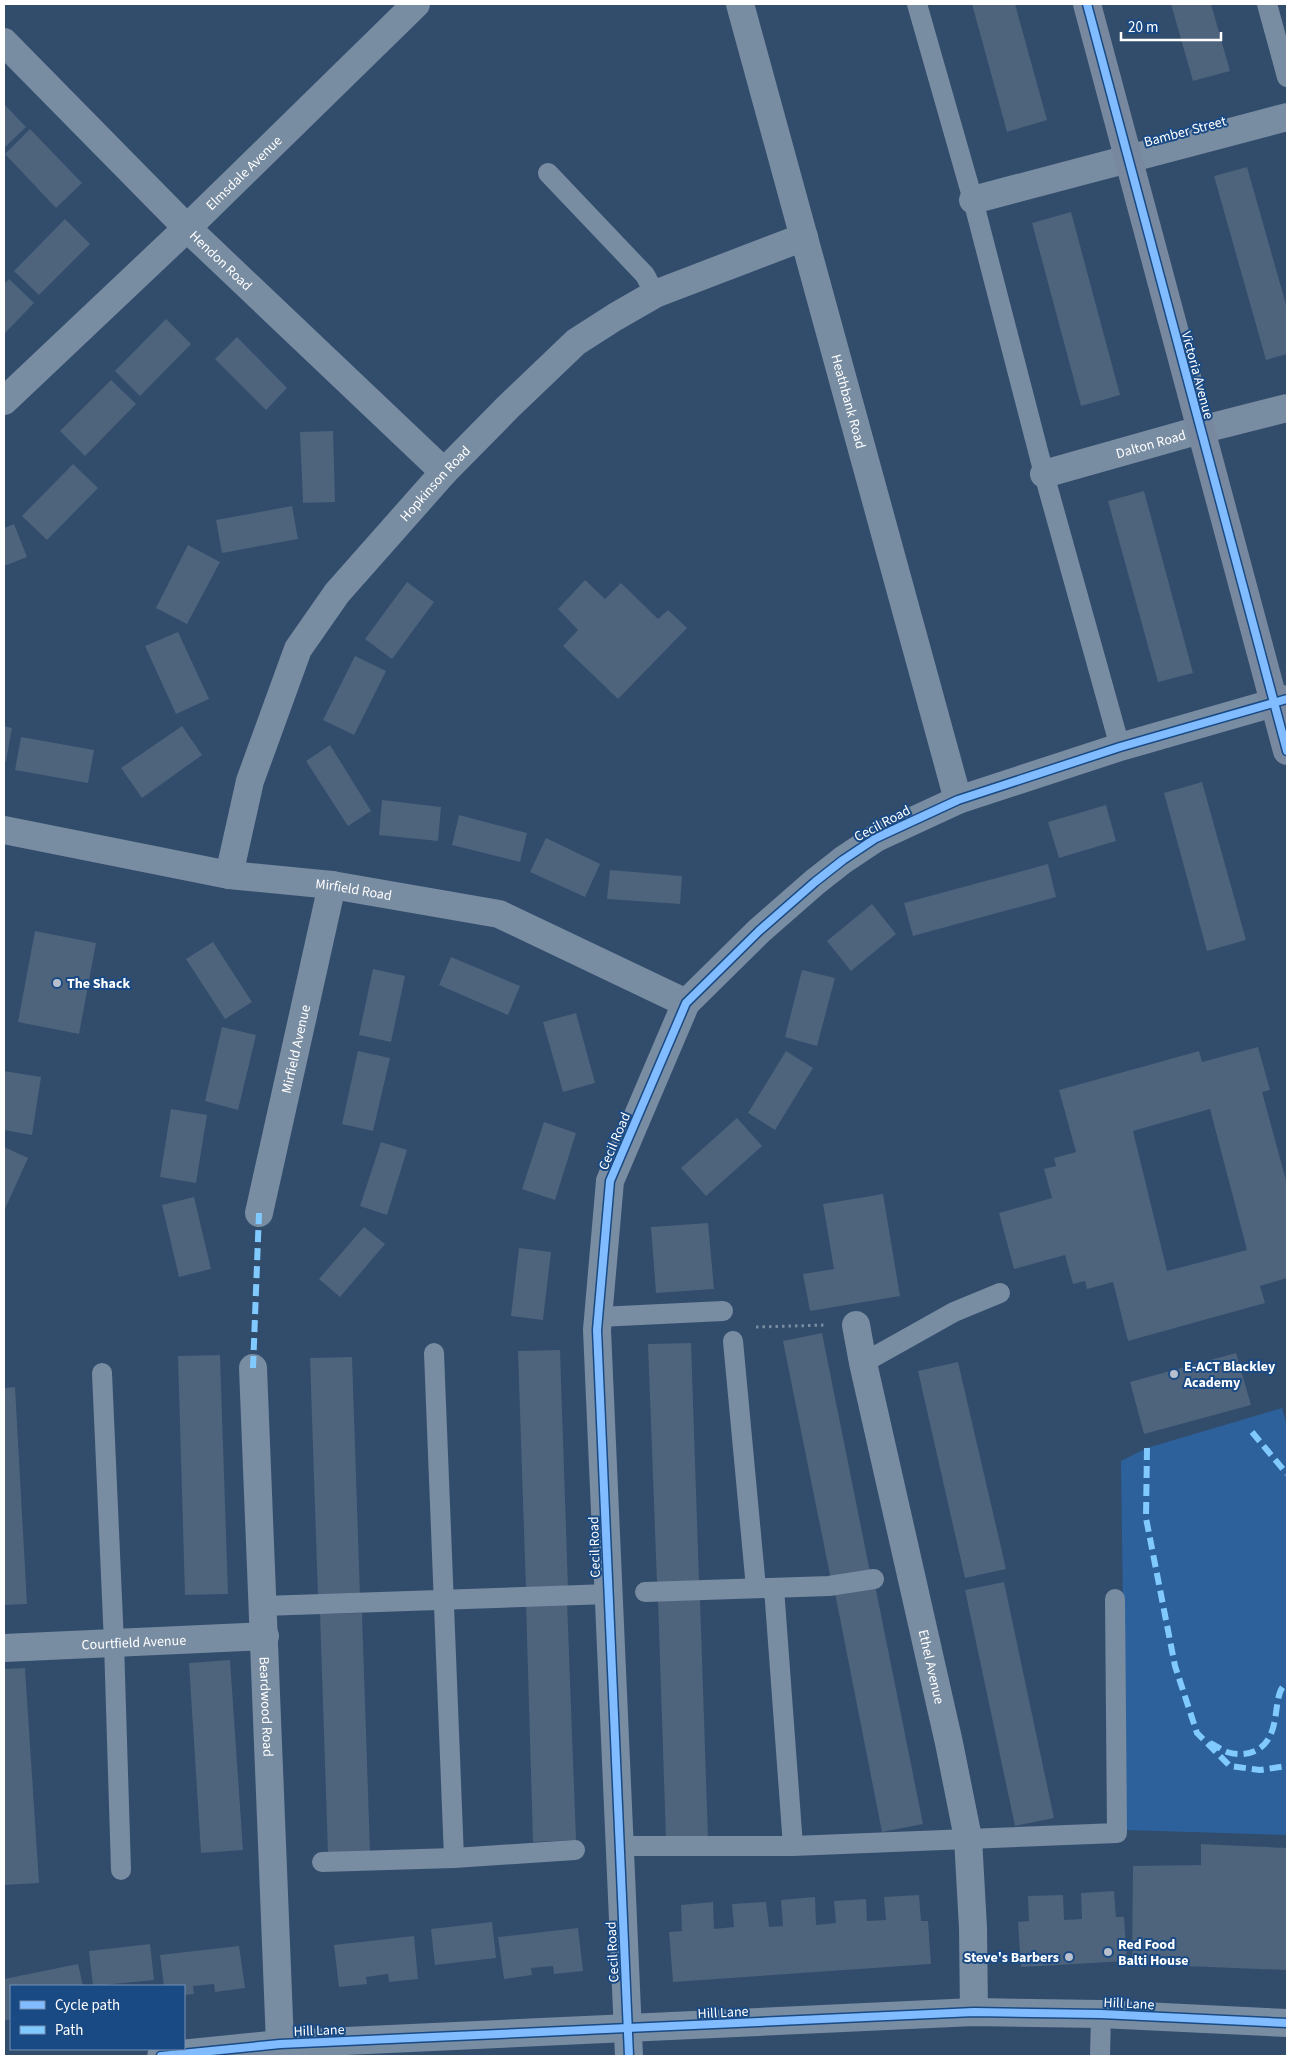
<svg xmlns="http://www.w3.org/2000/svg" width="1291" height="2060" viewBox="0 0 1291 2060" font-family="'Source Sans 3',sans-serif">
	<rect width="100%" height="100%" fill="#324c6c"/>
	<polygon fill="#2d619c" points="1282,1408 1287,1426 1287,1835 1126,1830 1121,1461 1147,1448"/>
	<g fill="#4e637c" fill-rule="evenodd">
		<polygon points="972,4 1015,4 1047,120 1007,132"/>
		<polygon points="1171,4 1211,4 1230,71 1193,81"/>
		<polygon points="4,104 26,127 4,148"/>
		<polygon points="30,129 82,183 56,208 5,154"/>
		<polygon points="1247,167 1287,308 1287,354 1266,360 1214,176"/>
		<polygon points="1071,212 1120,395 1081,406 1032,223"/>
		<polygon points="65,219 90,244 39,295 14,271"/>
		<polygon points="9,279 34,303 4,334 4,284"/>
		<polygon points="166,319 191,344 140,396 115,371"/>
		<polygon points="237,337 287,388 266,410 215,359"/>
		<polygon points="111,380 136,404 85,456 60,431"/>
		<polygon points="333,431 335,502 303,503 300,432"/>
		<polygon points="73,464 98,488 47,540 22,516"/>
		<polygon points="1144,491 1193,673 1158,682 1108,501"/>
		<polygon points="292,506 298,539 222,553 216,520"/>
		<polygon points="14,524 27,557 4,566 4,528"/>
		<polygon points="188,545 220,562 187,624 156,608"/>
		<polygon points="585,580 605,599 621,583 658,619 668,610 687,628 618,699 563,646 578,630 558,609"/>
		<polygon points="407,582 434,602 392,659 365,639"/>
		<polygon points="178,632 209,699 176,714 145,646"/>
		<polygon points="355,656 386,671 354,735 323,720"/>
		<polygon points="4,726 12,728 6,761 4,761"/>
		<polygon points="182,726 202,755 142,798 121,768"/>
		<polygon points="21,737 94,750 88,783 15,770"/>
		<polygon points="330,745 371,811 348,826 306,761"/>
		<polygon points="1202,782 1246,940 1207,951 1164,793"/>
		<polygon points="382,800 441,807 438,841 379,835"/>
		<polygon points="1106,805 1116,841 1059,858 1048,822"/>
		<polygon points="459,815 527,833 520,862 452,845"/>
		<polygon points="546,838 600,864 585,897 530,872"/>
		<polygon points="1048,864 1056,897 913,936 904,903"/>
		<polygon points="610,870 682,876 680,904 607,899"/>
		<polygon points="872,904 896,934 851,971 827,941"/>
		<polygon points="35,931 96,943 79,1034 18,1022"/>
		<polygon points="213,942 252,1002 225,1019 186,959"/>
		<polygon points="451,957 520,986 508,1015 439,985"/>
		<polygon points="373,969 405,976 391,1042 359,1035"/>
		<polygon points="802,970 835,978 817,1046 785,1037"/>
		<polygon points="576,1013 595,1083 563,1092 543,1022"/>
		<polygon points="222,1027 256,1035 238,1110 205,1101"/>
		<path d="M1258 1047 1270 1090 1262 1092 1287 1184V1278L1260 1286 1265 1303 1128 1341 1113 1282 1087 1289 1085 1281 1073 1284 1065 1255 1014 1269 999 1213 1052 1198 1044 1169 1056 1166 1054 1158 1076 1152 1059 1090 1199 1051 1202 1062ZM1210 1109 1247 1250 1167 1271 1133 1131Z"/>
		<polygon points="358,1051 390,1058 373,1131 342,1124"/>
		<polygon points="786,1051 813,1068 775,1130 748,1113"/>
		<polygon points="4,1071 41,1077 32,1135 4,1130"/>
		<polygon points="171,1109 207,1115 196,1183 160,1177"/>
		<polygon points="737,1118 762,1146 706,1196 681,1168"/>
		<polygon points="544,1122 576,1133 555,1200 522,1189"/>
		<polygon points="381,1142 407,1150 387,1215 360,1206"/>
		<polygon points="4,1147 28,1158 4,1211"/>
		<polygon points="883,1194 900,1296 810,1311 803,1274 834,1269 823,1204"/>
		<polygon points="194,1197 211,1269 179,1277 162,1205"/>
		<polygon points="708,1223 714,1289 656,1293 651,1227"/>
		<polygon points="364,1227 385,1244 340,1297 319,1279"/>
		<polygon points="519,1248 551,1252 543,1320 511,1316"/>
		<polygon points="822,1333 870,1572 831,1580 783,1341"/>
		<polygon points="691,1343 699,1581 657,1583 648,1344"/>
		<polygon points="560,1350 568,1589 526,1590 518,1351"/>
		<polygon points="1236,1353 1251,1405 1144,1434 1130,1382"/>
		<polygon points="220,1355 228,1594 185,1595 178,1356"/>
		<polygon points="352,1357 360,1596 318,1597 310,1358"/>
		<polygon points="958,1362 1006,1569 965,1578 918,1371"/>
		<polygon points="15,1387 27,1604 4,1605 4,1388"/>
		<polygon points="1004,1582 1054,1818 1015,1826 965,1590"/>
		<polygon points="875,1585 923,1824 882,1832 835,1593"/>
		<polygon points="700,1599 708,1838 666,1839 658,1600"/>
		<polygon points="567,1601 576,1840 533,1842 526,1603"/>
		<polygon points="362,1613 370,1852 328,1853 320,1614"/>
		<polygon points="230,1660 243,1850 201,1853 189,1663"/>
		<polygon points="25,1668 39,1883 4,1885 4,1669"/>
		<polygon points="1201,1844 1287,1848 1287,1970 1132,1964 1133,1866 1201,1865"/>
		<polygon points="1114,1891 1116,1917 1124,1917 1127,1961 1021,1967 1018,1922 1029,1921 1028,1896 1063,1895 1064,1920 1082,1919 1081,1893"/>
		<polygon points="919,1895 921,1921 928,1921 931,1964 673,1982 669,1932 682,1931 681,1905 713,1902 714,1929 734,1927 732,1904 766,1902 769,1927 783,1926 781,1900 815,1897 816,1925 836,1923 834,1901 866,1899 867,1921 886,1920 884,1897"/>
		<polygon points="492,1922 496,1958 435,1965 431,1929"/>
		<polygon points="578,1928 583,1971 554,1974 553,1966 531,1968 532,1975 504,1979 498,1937"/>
		<polygon points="414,1936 418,1979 389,1982 388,1974 366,1977 367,1984 339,1987 334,1945"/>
		<polygon points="150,1944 154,1980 93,1986 89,1951"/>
		<polygon points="239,1946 245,1988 215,1992 214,1984 193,1986 194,1994 184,1995 184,1986 164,1986 160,1955"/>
		<polygon points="78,1964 83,1986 11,1986 11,2019 4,2021 4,1979"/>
	</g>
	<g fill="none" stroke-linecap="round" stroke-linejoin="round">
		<polyline stroke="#788ca2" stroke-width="3" stroke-dasharray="2.5 4" stroke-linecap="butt" points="756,1327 827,1325"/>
		<g stroke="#788ca2" stroke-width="20">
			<polyline points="917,4 973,200 1044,474 1120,747"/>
			<polyline points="1267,4 1287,77"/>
			<polyline points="548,173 645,275 655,294"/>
			<polyline points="599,1317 723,1311"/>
			<polyline points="733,1341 756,1588"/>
			<polyline points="434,1353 454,1858"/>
			<polyline points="863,1363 954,1312 1000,1293"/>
			<polyline points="102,1373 114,1643 121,1870"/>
			<polyline points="774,1588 793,1846"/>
			<polyline points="645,1592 829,1586 874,1579"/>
			<polyline points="264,1606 609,1594"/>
			<polyline points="620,1846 793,1846 1117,1833 1115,1599"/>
			<polyline points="322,1862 454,1858 575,1850"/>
			<polyline points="1100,2056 1101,2014"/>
		</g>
		<g stroke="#788ca2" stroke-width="28">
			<path id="s1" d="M740 4 958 800"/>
			<path id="s2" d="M4 42 187 228 444 472"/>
			<polyline points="973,200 1287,117"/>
			<path id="s3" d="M4 401 187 228 416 4"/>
			<path id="s4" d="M1044 474 1200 430 1287 408"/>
			<path id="s5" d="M4 830 229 875 332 885 499 914 686 1003"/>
			<path id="s6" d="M229 875 250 781 298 649 337 593 444 472 508 407 576 342 615 317 655 294 804 237"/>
			<path id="s7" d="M259 1213 332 885"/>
			<path id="s8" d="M856 1325 863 1363 949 1743 968 1838 973 1928 974 2012"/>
			<path id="s9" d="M253 1368 280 2044"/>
			<path id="s10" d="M4 1648 265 1636"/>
			<polyline points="161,2056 280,2044 974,2012 1101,2014 1287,2023"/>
			<polyline points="629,2056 597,1330 610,1181 686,1003 759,931 815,882 843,860 876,838 958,800 1120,747 1287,699"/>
		</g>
		<polyline stroke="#78899f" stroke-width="28" points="1087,4 1287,751"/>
		<g stroke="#80caff" stroke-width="6" stroke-dasharray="12 6" stroke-linecap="butt">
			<polyline points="253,1368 259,1213"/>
			<polyline points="1252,1432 1287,1474"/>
			<polyline points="1147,1448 1146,1518 1175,1666 1197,1733 1230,1766 1260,1770 1287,1766"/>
			<path d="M1210 1743C1216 1745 1221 1750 1227 1752 1236 1755 1248 1755 1257 1750 1284 1735 1270 1693 1287 1683"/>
		</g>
		<g stroke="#1a4a84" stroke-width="11">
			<g id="cycleway">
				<polyline points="1087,4 1287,751"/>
				<polyline points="161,2056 280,2044 974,2012 1101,2014 1287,2023"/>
				<polyline points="629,2056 597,1330 610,1181 686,1003 759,931 815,882 843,860 876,838 958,800 1120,747 1287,699"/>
			</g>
		</g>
		<use href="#cycleway" stroke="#80bcff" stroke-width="8"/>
	</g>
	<g fill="#b7c0cc" stroke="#1a4a84" stroke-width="2">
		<circle cx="57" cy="983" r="5"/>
		<circle cx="1174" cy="1374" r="5"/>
		<circle cx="1108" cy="1952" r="5"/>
		<circle cx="1069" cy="1957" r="5"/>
	</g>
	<g text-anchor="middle" stroke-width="4" stroke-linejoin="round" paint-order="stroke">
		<g font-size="14" fill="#fff" stroke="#1a4a84">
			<text transform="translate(1185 131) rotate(-15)" y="5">Bamber Street</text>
			<text dy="5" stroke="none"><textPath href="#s3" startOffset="331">Elmsdale Avenue</textPath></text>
			<text dy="5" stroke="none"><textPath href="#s2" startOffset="308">Hendon Road</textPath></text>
			<text transform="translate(1198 375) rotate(75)" y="5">Victoria Avenue</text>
			<text dy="5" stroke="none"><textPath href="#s1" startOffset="412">Heathbank Road</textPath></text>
			<text dy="5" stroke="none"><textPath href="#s4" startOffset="111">Dalton Road</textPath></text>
			<text dy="5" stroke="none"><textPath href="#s6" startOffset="452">Hopkinson Road</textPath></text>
			<text transform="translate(882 823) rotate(-28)" y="5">Cecil Road</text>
			<text dy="5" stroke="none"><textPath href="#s5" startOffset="355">Mirfield Road</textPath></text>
			<text dy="5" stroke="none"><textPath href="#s7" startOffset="168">Mirfield Avenue</textPath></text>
			<text transform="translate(614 1141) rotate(-67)" y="5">Cecil Road</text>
			<text transform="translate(594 1547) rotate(-92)" y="5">Cecil Road</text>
			<text dy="5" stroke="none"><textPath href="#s10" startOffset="130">Courtfield Avenue</textPath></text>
			<text dy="5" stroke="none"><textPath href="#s8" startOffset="350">Ethel Avenue</textPath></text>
			<text dy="5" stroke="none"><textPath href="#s9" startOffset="339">Beardwood Road</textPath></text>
			<text transform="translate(612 1952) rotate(-93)" y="5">Cecil Road</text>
			<text transform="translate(1129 2003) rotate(3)" y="5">Hill Lane</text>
			<text transform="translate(723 2012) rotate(-3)" y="5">Hill Lane</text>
			<text transform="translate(319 2030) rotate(-2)" y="5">Hill Lane</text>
		</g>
		<g font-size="14" font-weight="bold" fill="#fff" stroke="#1a4a84" text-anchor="start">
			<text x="67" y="988">The Shack</text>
			<text x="1184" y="1371">E-ACT Blackley<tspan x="1184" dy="16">Academy</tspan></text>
			<text x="1118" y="1949">Red Food<tspan x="1118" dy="16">Balti House</tspan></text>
			<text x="1059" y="1962" text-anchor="end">Steve's Barbers</text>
		</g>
	</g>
	<rect width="1291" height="2060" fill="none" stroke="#ffffff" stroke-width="10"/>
	<rect x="10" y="1985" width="175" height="65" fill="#1a4a84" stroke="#7692b5"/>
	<rect x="20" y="2001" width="25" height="8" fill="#80bcff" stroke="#7692b5"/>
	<text x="55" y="2010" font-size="15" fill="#ffffff">Cycle path</text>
	<rect x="20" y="2026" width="25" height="8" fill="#80caff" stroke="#7692b5"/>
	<text x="55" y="2035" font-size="15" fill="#ffffff">Path</text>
	<path d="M1121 32v8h100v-8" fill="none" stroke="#ffffff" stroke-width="2.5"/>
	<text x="1128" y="32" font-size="15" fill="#ffffff" stroke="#1a4a84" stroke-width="4" paint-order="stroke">20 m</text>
</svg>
